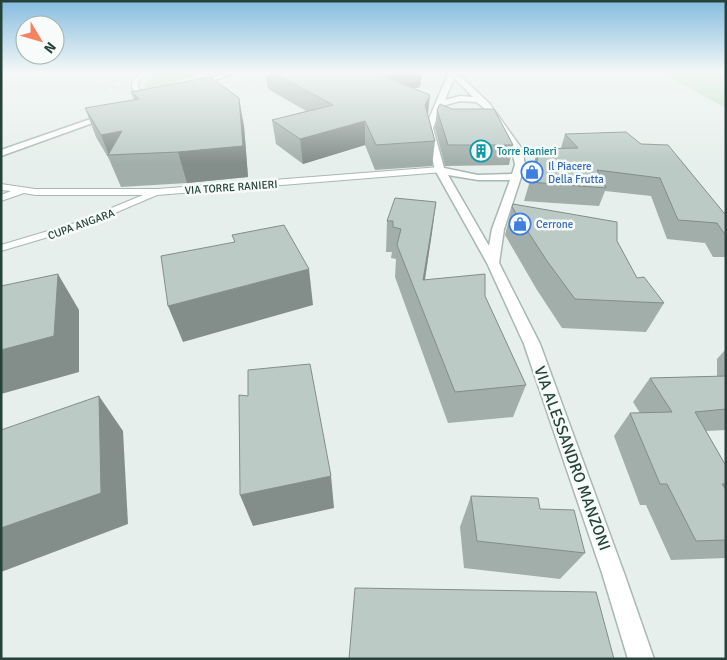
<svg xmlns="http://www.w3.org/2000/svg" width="727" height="660" viewBox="0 0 727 660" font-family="Signika,sans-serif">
	<rect width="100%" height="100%" fill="#e6efeb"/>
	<g fill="#bfe0c8">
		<polygon points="157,72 206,72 150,90 146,87 145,84"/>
		<polygon points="660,72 726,72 726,108"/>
	</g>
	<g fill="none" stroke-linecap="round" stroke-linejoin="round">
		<g stroke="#a8b8b2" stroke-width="2">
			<g id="service">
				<polygon points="141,72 147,72 138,82 138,88 154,97 154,99 139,95 132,88 132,82"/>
				<polygon points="440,167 444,170 443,172 157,195 82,227 1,251 1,245 75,223 143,195 35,195 24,193 1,201 1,195 11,191 1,190 1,184 35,189 158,189"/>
			</g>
		</g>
		<g stroke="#a8b8b2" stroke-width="3">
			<g id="tertiary">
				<polygon points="228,72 237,72 196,87 191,86"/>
				<path d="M449 72H456L489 103 522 149 525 165 504 229 499 263 540 344 624 573 654 659H628L602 573 524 344 487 263 435 170 425 128ZM454 78 473 97 460 96 445 100ZM460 101 476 102 483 107 512 149 515 165 512 174 478 175 444 168 433 128 442 106ZM448 175 478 180H510L492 229 489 246Z"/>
				<polygon points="105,114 112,116 1,156 1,150"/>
			</g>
		</g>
		<polyline stroke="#86b3a5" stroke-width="1" stroke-dasharray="1 2" stroke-linecap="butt" points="91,89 106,85 102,90 109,87 117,88"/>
		<use href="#service" fill="#fff" fill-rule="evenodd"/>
		<use href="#tertiary" fill="#fff" fill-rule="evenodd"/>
	</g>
	<g fill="#a1aea9">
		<polygon points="265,72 422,72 420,87 413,88 430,95 428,115 435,141 432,166 375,170 365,145 303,164 276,144 272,120 306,111 268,89"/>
		<polygon points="131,92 244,126 248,177 187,183 121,187 109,159 96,137 85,108 134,100"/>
		<polygon points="437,110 513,145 509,165 445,166 435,128"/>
		<polygon points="626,132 724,213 726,214 726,257 713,257 705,243 667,239 651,196 605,191 599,206 524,201 532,174 533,166 538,149 561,148 565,134"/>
		<polygon points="436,202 425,280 485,296 526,385 513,417 448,423 395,277 396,259 391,258 392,252 386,252 387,221"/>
		<polygon points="513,204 617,241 637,278 664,303 646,332 562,328 537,290 505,235"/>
		<polygon points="726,349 726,430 706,431 726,466 726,558 671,560 646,505 640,505 614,436 630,413 640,413 633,402 650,378 717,376 717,359"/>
		<polygon points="471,496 540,509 585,553 560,579 464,568 460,527"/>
	</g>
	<g fill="#838d89">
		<polygon points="397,72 422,72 420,87 381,97 381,75"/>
		<polygon points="430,95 427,118 425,105"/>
		<polygon points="239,98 244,126 248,177 187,183 178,152"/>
		<polygon points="365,121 365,145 303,164 300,139"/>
		<polygon points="122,131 109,155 101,135"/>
		<polygon points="436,202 432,233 421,304 423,280"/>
		<polygon points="309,269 313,305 183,342 168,306"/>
		<polygon points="58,274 79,310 79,372 1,394 1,350"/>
		<polygon points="99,396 123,431 128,524 1,572 1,528"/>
		<polygon points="331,476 334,508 253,526 240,495"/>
	</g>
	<g fill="#bbcac4" stroke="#838d89">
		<polygon points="272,72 397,72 381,75 430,95 425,105 435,141 376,145 365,121 300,139 272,120 333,105"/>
		<polygon points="210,77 239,98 243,146 178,152 108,155 122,131 101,135 85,108 139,99 131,92"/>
		<polygon points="440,104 452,109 494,109 513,145 448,145 437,110"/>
		<polygon points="626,132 641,144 668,145 724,213 726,214 726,236 717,223 678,220 660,178 597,170 606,188 529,182 537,162 538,149 578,148 565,134"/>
		<polygon points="395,198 436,202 423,280 485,274 485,296 526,385 455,392 397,245 401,229 393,227 393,221 387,221"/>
		<polygon points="513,204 617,222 617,241 637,278 644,277 664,303 575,299 547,261 512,207"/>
		<polygon points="284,225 309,269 168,306 161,256 235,242 232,235"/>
		<polygon points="58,274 54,336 1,350 1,286"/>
		<polygon points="310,364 331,476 240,495 239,395 248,396 248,370"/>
		<polygon points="726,376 726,409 695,412 726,466 726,484 722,484 726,490 726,540 696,541 667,484 660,484 630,413 672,412 650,378"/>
		<polygon points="99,396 101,493 1,528 1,430"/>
		<polygon points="471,496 538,498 540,509 574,510 585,553 477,541"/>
		<polygon points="355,588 596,592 614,659 349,659"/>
	</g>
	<linearGradient id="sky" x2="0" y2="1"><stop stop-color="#84bce0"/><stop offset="0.44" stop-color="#f4f8f6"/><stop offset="1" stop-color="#f4f8f6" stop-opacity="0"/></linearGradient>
	<rect width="727" height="164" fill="url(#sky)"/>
	<defs>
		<g id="building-ring" transform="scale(1.125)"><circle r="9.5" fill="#f7fbf9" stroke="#0f9aa8" stroke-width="1.5"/><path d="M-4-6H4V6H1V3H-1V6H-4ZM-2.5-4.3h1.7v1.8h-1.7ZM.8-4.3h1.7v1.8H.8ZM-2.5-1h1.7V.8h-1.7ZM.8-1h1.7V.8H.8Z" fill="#0f9aa8"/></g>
		<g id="shop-ring" transform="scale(1.125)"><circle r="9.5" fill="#f7fbf9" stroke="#3f7fe0" stroke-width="1.5"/><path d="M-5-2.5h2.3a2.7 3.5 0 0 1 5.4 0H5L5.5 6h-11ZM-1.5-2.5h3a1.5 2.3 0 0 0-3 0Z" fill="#3f7fe0"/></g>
	</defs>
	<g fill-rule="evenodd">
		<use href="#building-ring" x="481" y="151"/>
		<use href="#shop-ring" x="532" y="172"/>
		<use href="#shop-ring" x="520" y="224"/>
	</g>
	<g text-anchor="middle" stroke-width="5" stroke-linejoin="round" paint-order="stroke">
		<g font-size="11" fill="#0d838f" stroke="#f7fbf9" text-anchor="start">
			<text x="497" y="155">Torre Ranieri</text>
		</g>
		<g font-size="11" fill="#366cbe" stroke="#f7fbf9" text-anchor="start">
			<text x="548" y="170">Il Piacere<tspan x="548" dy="13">Della Frutta</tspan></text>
			<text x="536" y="228">Cerrone</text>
		</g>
		<g font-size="11" fill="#24423a" stroke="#f7fbf9">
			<text transform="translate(231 187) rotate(-4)" y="4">VIA TORRE RANIERI</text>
			<text transform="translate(81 224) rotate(-20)" y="4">CUPA ANGARA</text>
		</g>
		<g font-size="16" fill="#24423a" stroke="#f7fbf9">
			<text transform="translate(573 458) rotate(70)" y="6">VIA ALESSANDRO MANZONI</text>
		</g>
	</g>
	<rect width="727" height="660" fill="none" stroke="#24423a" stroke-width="5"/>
	<g transform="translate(40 40) rotate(128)"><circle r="24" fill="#f7fbf9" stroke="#a3b1ad"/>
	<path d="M0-4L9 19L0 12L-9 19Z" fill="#f4845f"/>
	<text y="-8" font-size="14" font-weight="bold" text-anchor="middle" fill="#24423a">N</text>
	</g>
</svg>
